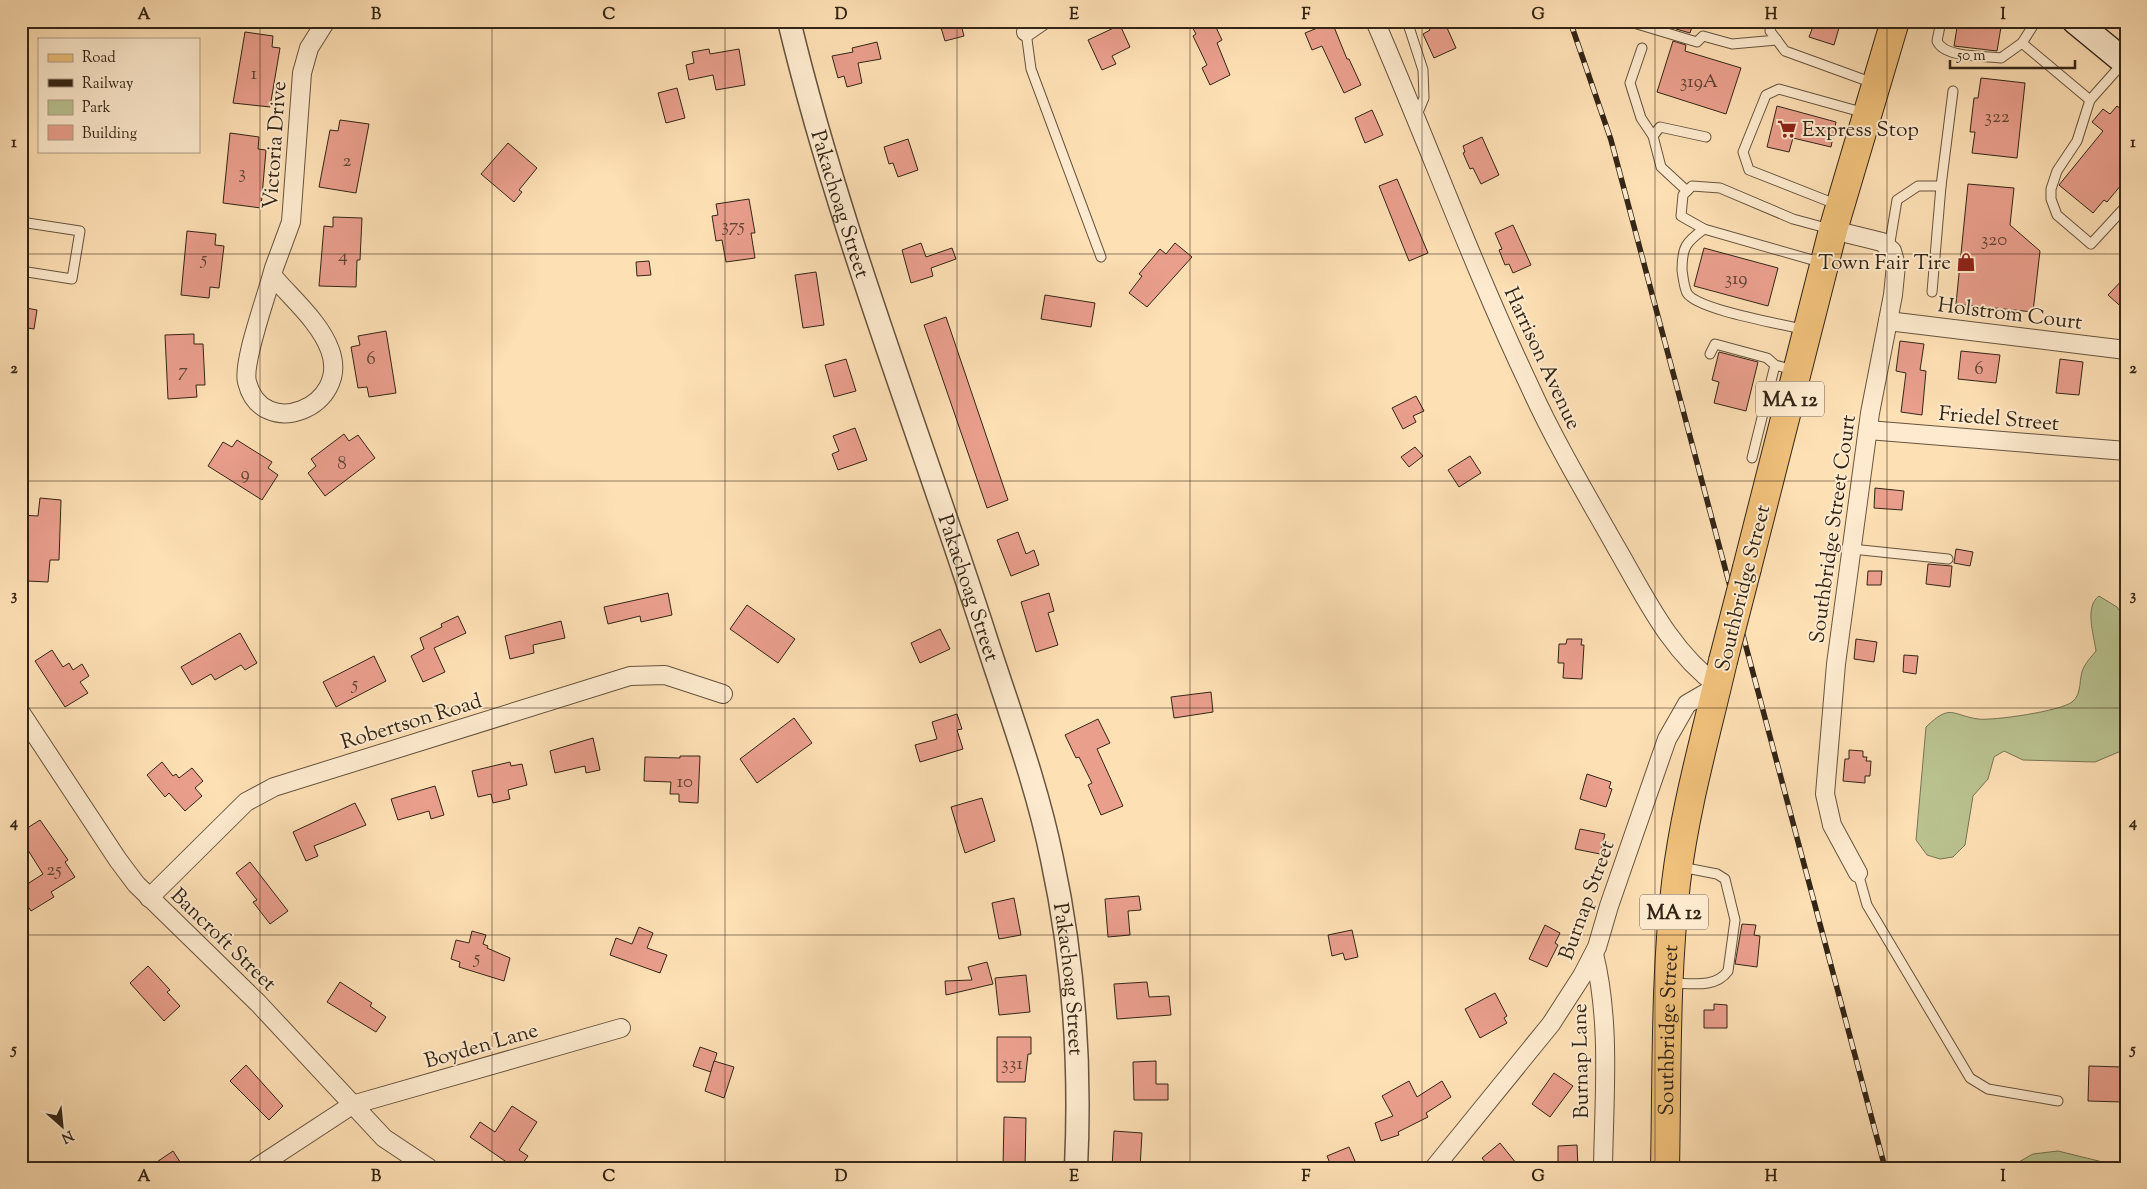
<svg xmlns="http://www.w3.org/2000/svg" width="2147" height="1189" viewBox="0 0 2147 1189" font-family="'Sorts Mill Goudy',serif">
	<rect width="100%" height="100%" fill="#fee0b5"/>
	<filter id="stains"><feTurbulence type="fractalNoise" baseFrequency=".004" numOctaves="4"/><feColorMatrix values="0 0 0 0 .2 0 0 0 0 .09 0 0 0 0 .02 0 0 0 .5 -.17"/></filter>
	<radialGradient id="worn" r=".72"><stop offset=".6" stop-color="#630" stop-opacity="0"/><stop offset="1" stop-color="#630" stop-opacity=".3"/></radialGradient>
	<g fill="#bac391" stroke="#767454">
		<path d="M2099 596 2117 607 2126 621V749L2095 762 2023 760 2004 751 1994 757 1988 779 1973 796 1965 845 1953 857 1940 859 1927 855 1916 840 1926 727C1951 703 1951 715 1978 719 1993 721 2061 711 2072 702 2083 694 2078 677 2084 667 2087 661 2092 656 2096 651 2094 635 2084 607 2099 596Z"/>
		<polygon points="2058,1151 2119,1166 2123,1168 2008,1168 2033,1154"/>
	</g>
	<g fill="#ea9f8d" stroke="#332516">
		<polygon points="939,21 960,21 964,36 945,41"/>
		<polygon points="1189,21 1213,21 1222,40 1217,43 1230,75 1210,85 1202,68 1207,65 1193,36 1196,34"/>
		<polygon points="1437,21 1444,21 1456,48 1434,58 1423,34 1430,30 1428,26"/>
		<polygon points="1679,21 1694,21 1690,33 1676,29"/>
		<polygon points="1815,21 1841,21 1834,45 1809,37"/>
		<polygon points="1958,21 2002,21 1997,51 1954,46"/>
		<polygon points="1332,22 1347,59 1349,59 1361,85 1344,93 1322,46 1312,50 1305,33"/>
		<polygon points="1120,25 1130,47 1112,56 1116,64 1102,70 1088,40"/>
		<polygon points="245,32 273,36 272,47 280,48 270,107 233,103"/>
		<polygon points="1673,41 1686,45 1685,51 1741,68 1726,114 1657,92"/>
		<polygon points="877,42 881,59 858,63 862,83 847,87 844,76 838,78 832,56 853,52 852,48"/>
		<polygon points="709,49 710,54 739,49 745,85 716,90 713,75 689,80 686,65 694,63 692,52"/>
		<polygon points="1981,78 2025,83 2017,158 1972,153 1975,132 1970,132 1974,98 1978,98"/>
		<polygon points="677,88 685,118 666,123 658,93"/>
		<polygon points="1777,106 1836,122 1831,147 1793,138 1789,152 1767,147"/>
		<polygon points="2117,106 2126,113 2126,179 2107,202 2104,200 2093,213 2059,185 2103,131 2092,122 2103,109 2110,114"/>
		<polygon points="1372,110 1383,135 1365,143 1355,118"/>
		<polygon points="340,120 369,124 356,193 319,187 330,130 338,131"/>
		<polygon points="230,133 259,137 258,149 266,150 261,208 223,203"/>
		<polygon points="1482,137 1499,175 1481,184 1473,168 1470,169 1463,153 1465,152 1463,146"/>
		<polygon points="908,139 918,170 898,177 893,163 889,164 884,147"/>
		<polygon points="508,143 537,168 519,190 522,192 514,202 481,174"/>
		<polygon points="1397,179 1428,253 1409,261 1379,186"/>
		<polygon points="1968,184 2014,188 2010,225 2040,251 2033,312 1956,304"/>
		<polygon points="749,199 755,233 751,233 755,258 726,262 722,240 716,241 712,216 718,215 716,204"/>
		<polygon points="333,217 362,218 360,260 357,260 356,287 319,286 324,226 333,227"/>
		<polygon points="1513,225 1531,265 1513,273 1509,264 1505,265 1499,250 1502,249 1495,233"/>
		<polygon points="187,231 216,234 215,245 224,246 219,288 210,287 209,298 181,295"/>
		<polygon points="921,243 926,257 952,248 956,259 931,268 933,276 911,283 902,250"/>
		<polygon points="1175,243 1192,257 1147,307 1129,293 1142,276 1139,274 1160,249 1166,254"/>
		<polygon points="1704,248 1778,268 1768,306 1694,286"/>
		<polygon points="649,261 651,275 637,276 636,262"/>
		<polygon points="816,272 824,325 803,328 795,275"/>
		<polygon points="2126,276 2126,311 2108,295"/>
		<polygon points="1045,295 1095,303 1091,327 1041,319"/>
		<polygon points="21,307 37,310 34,329 21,327"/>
		<polygon points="946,317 1008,500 987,508 924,325"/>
		<polygon points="386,331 396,393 369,397 367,387 358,388 351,347 360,345 358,336"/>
		<polygon points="194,334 194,344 203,344 205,385 196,385 197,397 168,399 165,335"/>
		<polygon points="1900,341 1924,344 1920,370 1926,371 1922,415 1901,412 1906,373 1896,371"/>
		<polygon points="1961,351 2000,355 1996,383 1958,379"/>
		<polygon points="1719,352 1758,362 1746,411 1714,403 1719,382 1712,380"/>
		<polygon points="846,359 856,391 834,397 825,365"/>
		<polygon points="2060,359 2083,362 2079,395 2056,393"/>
		<polygon points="1416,396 1424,411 1413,416 1416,422 1403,429 1392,408"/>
		<polygon points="855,428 867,460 838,470 832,454 839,451 833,436"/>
		<polygon points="344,434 349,441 358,435 375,458 325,496 308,473 316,466 311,459"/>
		<polygon points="237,440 272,462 268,468 278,475 262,500 208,466 223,442 232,447"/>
		<polygon points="1415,447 1423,456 1409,467 1401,457"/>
		<polygon points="1470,456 1481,473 1459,487 1448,470"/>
		<polygon points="1875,488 1904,491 1902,510 1874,508"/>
		<polygon points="40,498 61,500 59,560 50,560 48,582 27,581 28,563 22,562 21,515 38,516"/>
		<polygon points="1018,532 1026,554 1034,550 1039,565 1011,576 997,540"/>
		<polygon points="1956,549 1973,552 1970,566 1954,563"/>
		<polygon points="1928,564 1952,566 1950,587 1926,584"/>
		<polygon points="1868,571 1882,571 1881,585 1867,585"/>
		<polygon points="668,593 672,615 641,622 640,616 608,624 604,607"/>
		<polygon points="1049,593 1054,611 1048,613 1058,645 1036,652 1021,602"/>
		<polygon points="747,605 795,639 778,663 730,629"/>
		<polygon points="458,616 466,633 434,648 445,672 423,682 411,656 424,649 420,638 442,627 441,624"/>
		<polygon points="561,621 565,638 533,645 534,653 510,659 505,636"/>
		<polygon points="940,629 950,649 920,663 911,643"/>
		<polygon points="240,633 257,663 245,670 241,665 215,680 211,674 192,685 181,667"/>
		<polygon points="1567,639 1582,639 1581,645 1584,645 1582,679 1563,678 1564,663 1558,663 1559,644 1566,644"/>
		<polygon points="1856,639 1877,642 1874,662 1854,659"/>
		<polygon points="52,650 63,667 69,663 73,670 82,664 89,676 80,682 88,693 65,707 35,661"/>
		<polygon points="1904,655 1918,656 1916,674 1903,672"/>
		<polygon points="374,656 386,681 336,707 323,682"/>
		<polygon points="1211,692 1213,712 1174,718 1171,697"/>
		<polygon points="957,714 962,729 957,730 963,749 920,762 915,745 937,739 932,722"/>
		<polygon points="794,718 812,743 757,783 740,759"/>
		<polygon points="1098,719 1110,743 1097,749 1123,806 1101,815 1088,785 1092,783 1079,757 1076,758 1065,735"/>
		<polygon points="593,738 600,770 586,773 585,766 555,773 550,751"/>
		<polygon points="1849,750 1863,751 1863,757 1867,757 1866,761 1871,761 1870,776 1865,776 1865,783 1843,781 1845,759 1849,759"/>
		<polygon points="680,756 700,756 698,803 679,802 679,794 670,794 671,782 644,781 645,757 680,758"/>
		<polygon points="162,762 173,776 176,774 179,778 192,768 203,781 195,788 202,796 185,811 169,793 165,797 147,775"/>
		<polygon points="510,762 511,766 522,764 527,785 508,790 510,799 493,803 491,794 478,797 472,771"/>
		<polygon points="1587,774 1611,782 1609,788 1612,789 1606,807 1580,799"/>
		<polygon points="435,786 444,815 431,819 429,811 398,820 391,799"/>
		<polygon points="982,798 995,841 965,853 951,807"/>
		<polygon points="355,803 366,825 314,846 318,856 306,861 293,832"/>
		<polygon points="40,820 68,860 65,862 75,877 51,892 54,897 31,911 21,896 21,888 43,874 21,839 21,832"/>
		<polygon points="1580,829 1605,834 1600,854 1575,849"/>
		<polygon points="250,862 288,911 270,924 253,902 257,900 236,873"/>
		<polygon points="1139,896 1141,910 1128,911 1130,935 1108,937 1105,899"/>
		<polygon points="1014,898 1021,935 999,939 992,903"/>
		<polygon points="1742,924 1756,925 1754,935 1760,936 1757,967 1735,964"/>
		<polygon points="1545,925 1560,933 1555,943 1558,945 1547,967 1529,959"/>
		<polygon points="639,927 653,933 647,948 667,955 660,973 610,955 616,938 632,944"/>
		<polygon points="1352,930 1358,957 1345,960 1343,953 1332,956 1328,935"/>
		<polygon points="472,931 486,935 483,944 488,946 487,948 510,958 504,981 459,967 460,962 451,959 456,940 469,943"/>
		<polygon points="987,962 993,984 946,995 945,981 972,980 968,967"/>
		<polygon points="148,966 170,990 167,992 180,1006 164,1021 130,983"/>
		<polygon points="1026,975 1030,1012 999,1015 995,978"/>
		<polygon points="340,982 372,1003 370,1006 386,1017 376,1032 327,1002"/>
		<polygon points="1147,982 1149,997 1169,996 1171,1015 1117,1019 1114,984"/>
		<polygon points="1495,993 1507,1016 1504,1018 1507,1023 1480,1038 1465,1009"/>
		<polygon points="1714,1004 1727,1005 1727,1028 1704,1028 1704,1010 1714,1010"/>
		<polygon points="997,1037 1031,1037 1031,1054 1028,1054 1025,1082 997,1082"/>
		<polygon points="700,1047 717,1053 711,1072 693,1066"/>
		<polygon points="714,1061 734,1067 724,1098 705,1091"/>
		<polygon points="1156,1061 1156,1084 1168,1084 1168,1100 1134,1100 1133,1062"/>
		<polygon points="246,1065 283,1106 269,1120 230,1081"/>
		<polygon points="2089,1066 2123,1067 2122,1102 2088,1101"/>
		<polygon points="1554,1073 1573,1086 1550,1117 1532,1104"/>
		<polygon points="1409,1081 1417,1097 1442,1081 1451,1097 1426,1113 1428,1117 1398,1132 1399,1135 1381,1141 1375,1123 1393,1116 1382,1096"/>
		<polygon points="512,1106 537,1122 519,1150 528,1156 520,1167 510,1161 508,1163 470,1137 480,1122 495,1132"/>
		<polygon points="1004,1117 1026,1118 1025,1168 1003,1168"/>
		<polygon points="1114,1131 1142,1133 1140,1168 1112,1168"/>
		<polygon points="1500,1143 1520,1168 1490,1168 1482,1158"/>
		<polygon points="1577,1145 1578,1168 1558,1168 1558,1146"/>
		<polygon points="1349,1147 1358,1168 1332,1168 1327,1156"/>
		<polygon points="173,1151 184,1168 148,1168"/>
	</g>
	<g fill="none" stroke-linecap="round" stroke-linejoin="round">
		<g stroke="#66543e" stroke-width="11">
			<g id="service">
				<polyline points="1407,21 1423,70 1424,98 1416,117"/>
				<polyline points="1627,21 1697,42 1703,36 1732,44 1777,40"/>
				<polyline points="1772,21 1770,31 1785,51 1873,83"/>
				<path d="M1941 21 1937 41C1944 58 1984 56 2001 58L2022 43"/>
				<polyline points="2036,21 2022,43 2090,100"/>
				<polyline points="1026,32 1031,69 1101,257"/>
				<polyline points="1642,48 1630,83 1641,118 1653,136"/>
				<polyline points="2122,64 2090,100 2077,141 2057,171 2051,189 2051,199 2057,215 2091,244 2126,206"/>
				<polyline points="1941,186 1953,91"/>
				<polyline points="1687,191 1661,167 1653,136 1660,127 1706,137"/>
				<polyline points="1838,205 1749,170 1743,152 1766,95 1779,89 1865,113"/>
				<polyline points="21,222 80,231 72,279 21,271"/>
				<polyline points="1704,229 1681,216 1683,195 1692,186 1720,188 1793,219 1830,229"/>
				<polyline points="1889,248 1897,200 1918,186 1941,186 1932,292"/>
				<path d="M1805 330C1783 324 1697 310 1687 293 1684 287 1683 277 1682 270 1682 247 1686 242 1704 229L1823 263"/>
				<polyline points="1710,354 1715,344 1767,358 1775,365 1794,370"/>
				<polyline points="1752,458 1775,365"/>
				<polyline points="1852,549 1948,559"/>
				<polyline points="1858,873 1867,905 1970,1078 1988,1089 2058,1101"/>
				<path d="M1671 983C1690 983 1715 989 1728 971L1735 920 1725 879 1717 874 1681 867"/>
			</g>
		</g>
		<g stroke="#66543e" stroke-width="20">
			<g id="minor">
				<path d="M1375 21C1428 143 1473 267 1530 387 1555 442 1586 494 1616 547 1645 597 1670 651 1718 686L1687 704 1667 739 1609 906 1597 947 1582 976 1551 1024 1434 1168"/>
				<polyline points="1026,32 1042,21"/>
				<polyline points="1833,230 1882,242 1892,251 1896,265 1893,295 1870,413 1836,664 1825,794 1832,825 1858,873"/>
				<path d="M272 275C291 298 320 322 330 350 351 407 262 442 247 382 242 363 266 298 272 275L274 268 291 222 302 73 309 48 326 21"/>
				<polyline points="1888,321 2126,350"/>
				<polyline points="1868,430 2126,451"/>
				<polyline points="21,713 118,860 136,884 258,1003 384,1138 429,1168"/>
				<polyline points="149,898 246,802 274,787 630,676 665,675 723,694"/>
				<path d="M1594 954C1611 1023 1604 1097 1603 1168"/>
				<polyline points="256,1168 352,1105 621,1028"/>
			</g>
		</g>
		<g stroke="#66543e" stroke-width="25">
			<g id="tertiary">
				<path id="s1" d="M789 21C840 233 921 435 987 642 1010 713 1037 785 1052 859 1074 961 1081 1064 1076 1168"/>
			</g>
		</g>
		<g stroke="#332516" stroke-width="28">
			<polyline id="secondary" points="2075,21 2126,63"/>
		</g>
		<g stroke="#332516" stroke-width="30">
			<g id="primary">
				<polyline points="1747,568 1833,230 1895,21"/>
				<path id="s2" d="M1665 1168C1667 1073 1665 977 1676 883 1685 807 1706 735 1723 661"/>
			</g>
		</g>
		<use href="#service" stroke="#feebcf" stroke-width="9"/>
		<use href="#minor" stroke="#feebcf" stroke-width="18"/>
		<use href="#tertiary" stroke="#feebcf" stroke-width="22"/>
		<use href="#secondary" stroke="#feebcf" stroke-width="25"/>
		<use href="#primary" stroke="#efc07a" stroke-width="28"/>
		<g stroke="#332516" stroke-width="5.5">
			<polyline id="rail" points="1570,21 1611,140 1885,1168"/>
		</g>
		<use href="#rail" stroke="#feebcf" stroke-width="4" stroke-dasharray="11" stroke-linecap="butt"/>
		<g stroke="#332516" stroke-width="30" stroke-linecap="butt">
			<polyline id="primary-bridge" points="1723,661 1747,568"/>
		</g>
		<use href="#primary-bridge" stroke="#efc07a" stroke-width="28"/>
	</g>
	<path fill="none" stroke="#332516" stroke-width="1" stroke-opacity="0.55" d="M260 21V1168M492 21V1168M725 21V1168M957 21V1168M1190 21V1168M1422 21V1168M1655 21V1168M1887 21V1168M21 254H2126M21 481H2126M21 708H2126M21 935H2126"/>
	<defs>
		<g id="supermarket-bare" transform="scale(1.5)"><path d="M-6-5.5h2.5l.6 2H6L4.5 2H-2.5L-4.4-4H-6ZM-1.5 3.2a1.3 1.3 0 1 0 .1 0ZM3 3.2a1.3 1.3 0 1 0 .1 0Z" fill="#8f2418" stroke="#feebcf" stroke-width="2.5" paint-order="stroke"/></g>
		<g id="shop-bare" transform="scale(1.5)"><path d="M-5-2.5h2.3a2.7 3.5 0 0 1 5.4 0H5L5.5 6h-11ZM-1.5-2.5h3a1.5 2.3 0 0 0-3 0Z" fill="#8f2418" stroke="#feebcf" stroke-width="2.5" paint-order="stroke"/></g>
	</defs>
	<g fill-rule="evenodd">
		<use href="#supermarket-bare" x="1787" y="129"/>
		<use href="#shop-bare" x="1966" y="262"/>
	</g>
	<g text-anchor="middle" stroke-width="4" stroke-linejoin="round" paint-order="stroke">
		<g font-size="19" fill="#614434">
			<text x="254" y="79">1</text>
			<text x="1699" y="87">319A</text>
			<text x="1997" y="122">322</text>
			<text x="347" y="166">2</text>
			<text x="242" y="178">3</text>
			<text x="733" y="231">375</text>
			<text x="1994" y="245">320</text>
			<text x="343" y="261">4</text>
			<text x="204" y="264">5</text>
			<text x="1736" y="284">319</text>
			<text x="371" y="364">6</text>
			<text x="1979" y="374">6</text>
			<text x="183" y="376">7</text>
			<text x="342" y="469">8</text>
			<text x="245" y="479">9</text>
			<text x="355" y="689">5</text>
			<text x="685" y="787">10</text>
			<text x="54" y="875">25</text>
			<text x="477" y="963">5</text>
			<text x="1012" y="1069">331</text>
		</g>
		<g fill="#feebcf" stroke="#70604e" stroke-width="1">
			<rect x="1756" y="381.5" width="68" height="35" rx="4"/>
			<rect x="1640" y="894.5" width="68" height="35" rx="4"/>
		</g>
		<g font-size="20" font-weight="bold" fill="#332516">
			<text x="1790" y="406">MA 12</text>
			<text x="1674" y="919">MA 12</text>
		</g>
		<g font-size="21" fill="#332516" stroke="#feebcf" text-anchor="start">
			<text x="1802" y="136">Express Stop</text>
			<text x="1951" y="269" text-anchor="end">Town Fair Tire</text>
		</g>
		<g font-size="21" fill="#332516" stroke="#feebcf">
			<text transform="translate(274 145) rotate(-86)" y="7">Victoria Drive</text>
			<text dy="7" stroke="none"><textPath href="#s1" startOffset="190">Pakachoag Street</textPath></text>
			<text transform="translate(2010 313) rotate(7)" y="7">Holstrom Court</text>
			<text transform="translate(1543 358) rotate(65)" y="7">Harrison Avenue</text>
			<text transform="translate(1999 418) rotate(5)" y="7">Friedel Street</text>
			<text transform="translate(1832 529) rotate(-82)" y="7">Southbridge Street Court</text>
			<text dy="7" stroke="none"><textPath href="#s1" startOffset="595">Pakachoag Street</textPath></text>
			<text transform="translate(1742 588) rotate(-76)" y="7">Southbridge Street</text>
			<text transform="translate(411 721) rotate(-17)" y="7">Robertson Road</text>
			<text transform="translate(1586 900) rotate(-70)" y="7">Burnap Street</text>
			<text transform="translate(224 939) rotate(44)" y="7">Bancroft Street</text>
			<text dy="7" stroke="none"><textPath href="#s1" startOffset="1000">Pakachoag Street</textPath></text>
			<text dy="7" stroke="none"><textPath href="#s2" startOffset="138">Southbridge Street</textPath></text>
			<text transform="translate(481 1045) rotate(-16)" y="7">Boyden Lane</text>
			<text transform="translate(1580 1061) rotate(-91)" y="7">Burnap Lane</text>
		</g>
	</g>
	<rect width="2147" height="1189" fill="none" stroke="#fee0b5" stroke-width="55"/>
	<rect x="38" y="38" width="162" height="115" fill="#feebcf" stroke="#ad9c85"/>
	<rect x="48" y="54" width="25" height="8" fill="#efc07a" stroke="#ad9c85"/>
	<text x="82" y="62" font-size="15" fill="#332516">Road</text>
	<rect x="48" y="79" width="25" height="8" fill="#332516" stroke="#ad9c85"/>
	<text x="82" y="88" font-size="15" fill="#332516">Railway</text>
	<rect x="48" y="100" width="25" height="15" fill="#bac391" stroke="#ad9c85"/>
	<text x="82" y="112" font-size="15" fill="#332516">Park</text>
	<rect x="48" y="125" width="25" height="15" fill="#ea9f8d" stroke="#ad9c85"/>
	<text x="82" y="138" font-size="15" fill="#332516">Building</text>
	<g transform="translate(62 1126) rotate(153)" stroke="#feebcf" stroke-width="4" paint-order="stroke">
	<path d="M0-4L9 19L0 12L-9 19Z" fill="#332516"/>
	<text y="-8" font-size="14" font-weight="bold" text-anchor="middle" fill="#332516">N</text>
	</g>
	<path d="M1950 60v8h125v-8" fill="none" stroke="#332516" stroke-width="2.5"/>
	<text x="1957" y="60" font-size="15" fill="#332516" stroke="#feebcf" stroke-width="4" paint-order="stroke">50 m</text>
	<rect x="28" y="28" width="2092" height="1134" fill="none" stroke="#332516" stroke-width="2"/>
	<g font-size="16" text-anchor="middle" font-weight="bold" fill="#332516">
		<text x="144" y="19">A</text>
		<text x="376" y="19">B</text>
		<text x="609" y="19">C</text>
		<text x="841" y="19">D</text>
		<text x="1074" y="19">E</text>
		<text x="1306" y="19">F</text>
		<text x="1538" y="19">G</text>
		<text x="1771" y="19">H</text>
		<text x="2003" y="19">I</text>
		<text x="14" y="147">1</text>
		<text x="2133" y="147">1</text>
		<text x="14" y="373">2</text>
		<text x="2133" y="373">2</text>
		<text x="14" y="600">3</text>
		<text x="2133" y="600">3</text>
		<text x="14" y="827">4</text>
		<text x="2133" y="827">4</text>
		<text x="14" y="1054">5</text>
		<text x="2133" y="1054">5</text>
		<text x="144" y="1181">A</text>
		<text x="376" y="1181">B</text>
		<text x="609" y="1181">C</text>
		<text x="841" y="1181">D</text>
		<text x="1074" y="1181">E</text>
		<text x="1306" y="1181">F</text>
		<text x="1538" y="1181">G</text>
		<text x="1771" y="1181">H</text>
		<text x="2003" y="1181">I</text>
	</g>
	<rect width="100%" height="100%" filter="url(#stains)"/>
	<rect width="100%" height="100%" fill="url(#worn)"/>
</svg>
